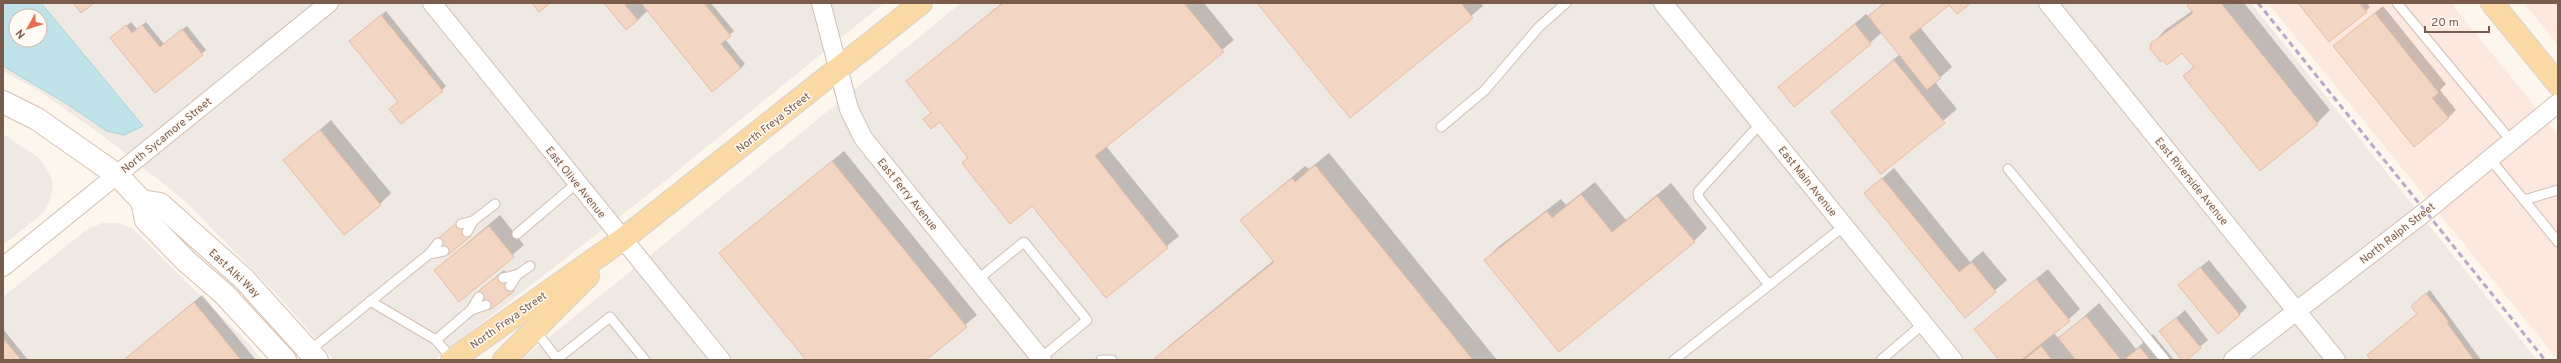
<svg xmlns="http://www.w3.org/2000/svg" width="2561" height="363" viewBox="0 0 2561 363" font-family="Overpass,sans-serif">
	<rect width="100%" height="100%" fill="#fdf6ec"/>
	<g fill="#fde8e0">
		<polygon points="2268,3 2451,3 2558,135 2558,360"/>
		<polygon points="2524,3 2558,3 2558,45"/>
	</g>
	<g fill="#efe9e4" fill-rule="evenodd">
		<path d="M3 3H884L650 193 434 360H334L281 299 185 201 102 135 38 90 3 71ZM16 16H40V40H16Z"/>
		<polygon points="961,3 2251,3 2537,360 521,360"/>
		<polygon points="3,134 39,158 50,174 53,185 50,201 43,213 3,245"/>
		<polygon points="102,223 118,223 133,229 248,343 262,360 3,360 3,297 86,230"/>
	</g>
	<path fill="#bfe3e8" stroke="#a5d3da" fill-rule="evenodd" d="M3 3H41L143 126 124 135 107 131 64 102 3 66ZM16 16H40V40H16Z"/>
	<g fill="#0003">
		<polygon points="606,3 711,3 734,31 725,39 745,64 741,68 648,10 638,20"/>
		<polygon points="1002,3 1204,3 1234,40 1106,146 1179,236 1106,296 1032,204 969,157 907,81"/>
		<polygon points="1258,3 1481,3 1483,6 1350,116"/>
		<polygon points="1883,3 1969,3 1950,3 1920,27 1952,67 1935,82 1957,109 1881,173 1832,112 1900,54 1882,32 1870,43 1779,87 1866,14 1869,17"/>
		<polygon points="2190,3 2244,3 2330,110 2317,123 2184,76 2194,66 2182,51 2152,44 2165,30 2192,11"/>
		<polygon points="2299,3 2367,3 2370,7 2366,11"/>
		<polygon points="2383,6 2446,84 2440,90 2456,110 2448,118 2343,39"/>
		<polygon points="386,11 446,86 442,90 350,41"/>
		<polygon points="131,22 137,29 146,22 164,44 187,26 206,50 155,92 116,34"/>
		<polygon points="331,120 391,193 380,204 285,160"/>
		<polygon points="844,151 977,315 924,360 807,360 720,253"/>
		<polygon points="1329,153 1497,360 1158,360 1157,358 1170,345 1274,260 1241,220 1305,166 1309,169"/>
		<polygon points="1894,168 1970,262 1983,251 2007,280 1965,316 1865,193"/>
		<polygon points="1595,182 1626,220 1671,183 1707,228 1694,241 1485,260 1498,247 1561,199 1566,205"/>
		<polygon points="500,215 524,245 459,300 435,270"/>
		<polygon points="2209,260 2247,307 2239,315 2179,285"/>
		<polygon points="2048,269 2080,309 2054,333 2059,339 2099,303 2136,349 2153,334 2174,360 2022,360 2024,356 2019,360 2001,360 1976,329"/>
		<polygon points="504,270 517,286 513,290 481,289"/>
		<polygon points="2430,290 2481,360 2372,360 2418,314 2416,302"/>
		<polygon points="202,295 256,360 124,360 127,357"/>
		<polygon points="2185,310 2208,340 2184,360 2161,331"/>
		<polygon points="3,329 28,360 3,360"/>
	</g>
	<g fill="#f3d5c3" stroke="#e6bba3">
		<polygon points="73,3 94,3 81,13"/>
		<polygon points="532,3 550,3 539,12"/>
		<polygon points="604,3 628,3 625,5 638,20 626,30"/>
		<polygon points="641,3 704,3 731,36 721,44 741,68 712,92"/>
		<polygon points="1003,3 1184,3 1224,52 1095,156 1168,248 1106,298 1032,206 1010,224 962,163 968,158 940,122 931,129 923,119 931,113 906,81"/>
		<polygon points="1257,3 1461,3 1473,18 1350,118"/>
		<polygon points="1885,3 1971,3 1957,14 1949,5 1909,37 1941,78 1927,90 1868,16"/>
		<polygon points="2189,3 2221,3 2318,124 2260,171 2183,76 2194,67 2182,53 2167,65 2163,60 2161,62 2150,49 2151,43 2193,13 2187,5"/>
		<polygon points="2298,3 2359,3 2367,12 2329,42"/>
		<polygon points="2375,13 2439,93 2432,98 2449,118 2414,147 2333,46"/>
		<polygon points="381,15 443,91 401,124 389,109 398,102 349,41"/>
		<polygon points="1855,24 1871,44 1794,107 1778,87"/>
		<polygon points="126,25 132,33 142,25 160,47 182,29 203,55 155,93 110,38"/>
		<polygon points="1894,60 1945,123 1881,174 1831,112"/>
		<polygon points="320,130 381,205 344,235 283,160"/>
		<polygon points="832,161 967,327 926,360 806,360 719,253"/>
		<polygon points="1315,165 1473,360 1157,360 1155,358 1274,262 1240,220 1292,178 1295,182"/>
		<polygon points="1882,178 1959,272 1972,262 1996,292 1965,318 1864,193"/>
		<polygon points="1581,194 1612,232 1657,196 1695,242 1559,352 1484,260 1547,211 1552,218"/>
		<polygon points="459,221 471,236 448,255 436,240"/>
		<polygon points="489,226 514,257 459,302 434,270"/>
		<polygon points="2200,267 2240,315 2218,334 2178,285"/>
		<polygon points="500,274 514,291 490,310 476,293"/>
		<polygon points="2036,279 2070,321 2021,360 1999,360 1974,329"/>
		<polygon points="2426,293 2449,322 2447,323 2474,360 2371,360 2367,355 2417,314 2411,306"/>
		<polygon points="194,302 241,360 124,360"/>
		<polygon points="2086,316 2121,360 2076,360 2058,338"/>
		<polygon points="2176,318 2201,348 2187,360 2182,360 2159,331"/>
		<polygon points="3,338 21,360 3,360"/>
		<polygon points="2041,346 2052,360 2024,360"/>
		<polygon points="2140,347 2150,360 2127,360 2126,358"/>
	</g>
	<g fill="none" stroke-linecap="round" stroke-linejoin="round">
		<g stroke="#d1beb0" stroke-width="11">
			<g id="lane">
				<polyline points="2397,3 2512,142"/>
				<polyline points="1761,123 1698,192 1699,198 1769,285"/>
				<polyline points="1441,127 1485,90 1539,27 1566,3"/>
				<polyline points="2490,159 2524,200 2558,190"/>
				<polyline points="2008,169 2165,360"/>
				<polyline points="2524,200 2558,242"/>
				<polyline points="461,224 473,221"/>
				<polyline points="467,232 473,221 495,204"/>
				<polyline points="517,234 577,183"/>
				<polyline points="429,254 444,251"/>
				<polyline points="503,278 517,275"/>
				<polyline points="977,280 1024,242 1087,320 1041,358"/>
				<polyline points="510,286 517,275 530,266"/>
				<polyline points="370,301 436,340 453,360"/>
				<polyline points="471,310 479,297"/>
				<polyline points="535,330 558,360"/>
				<polyline points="436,340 471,310 486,305"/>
				<polyline points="309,351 429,254 438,243"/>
				<polyline points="556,360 610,317 645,360"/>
				<polyline points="1101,360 1112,360"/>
				<polyline points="1674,360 1844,226"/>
				<polyline points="1881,360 1923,324"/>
			</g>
		</g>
		<g stroke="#d1beb0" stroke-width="20">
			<g id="street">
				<polyline points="432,3 721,360"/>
				<polyline points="821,3 849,109 863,138 1042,360"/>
				<polyline points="1663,3 1953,360"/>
				<polyline points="2048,3 2336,360"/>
				<polyline points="3,267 329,3"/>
				<polyline points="2233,360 2425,212 2558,103"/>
			</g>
		</g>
		<g stroke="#d6c0b0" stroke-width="24">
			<g id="secondary">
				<polyline points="3,102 37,119 117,175 142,201 146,220 187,262 224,294 285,360"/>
				<polyline points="142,201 160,204 244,279 317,360"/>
			</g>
		</g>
		<g stroke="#dad1cd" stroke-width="24">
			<g id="primary">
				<polyline points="2492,3 2558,84"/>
				<polyline points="452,360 623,239 921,3"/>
				<polyline points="504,360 588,276"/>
			</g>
		</g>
		<use href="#lane" stroke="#fff" stroke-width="9"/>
		<use href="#street" stroke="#fff" stroke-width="18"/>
		<use href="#secondary" stroke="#fff" stroke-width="22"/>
		<use href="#primary" stroke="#fbd9a5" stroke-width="22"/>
		<polyline stroke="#b9a8c9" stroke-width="3" stroke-dasharray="6 4" stroke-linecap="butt" points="2258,3 2545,360"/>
	</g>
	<g text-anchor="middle" stroke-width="3" stroke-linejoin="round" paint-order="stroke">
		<g font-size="11" fill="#7a5c4d" stroke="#fffaf3">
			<text transform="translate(773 122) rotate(-38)" y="4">North Freya Street</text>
			<text transform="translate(166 135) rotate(-39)" y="4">North Sycamore Street</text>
			<text transform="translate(1808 181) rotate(51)" y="4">East Main Avenue</text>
			<text transform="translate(2192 181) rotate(51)" y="4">East Riverside Avenue</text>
			<text transform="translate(576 182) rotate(51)" y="4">East Olive Avenue</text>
			<text transform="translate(908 194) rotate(51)" y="4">East Ferry Avenue</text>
			<text transform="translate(2397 233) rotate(-38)" y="4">North Ralph Street</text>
			<text transform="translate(235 273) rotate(43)" y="4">East Alki Way</text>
			<text transform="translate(508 320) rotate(-35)" y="4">North Freya Street</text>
		</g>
	</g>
	<rect width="2561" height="363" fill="none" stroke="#7a5c4d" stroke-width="8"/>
	<g transform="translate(28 28) rotate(231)"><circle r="19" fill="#fffaf3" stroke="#cabbb1"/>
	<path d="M0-3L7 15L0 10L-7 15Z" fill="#e76f51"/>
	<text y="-6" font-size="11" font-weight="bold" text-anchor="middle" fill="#7a5c4d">N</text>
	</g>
	<path d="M2425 26v6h64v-6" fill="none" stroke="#7a5c4d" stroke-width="2"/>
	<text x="2431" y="26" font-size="12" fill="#7a5c4d" stroke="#fffaf3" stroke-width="3" paint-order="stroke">20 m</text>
</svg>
